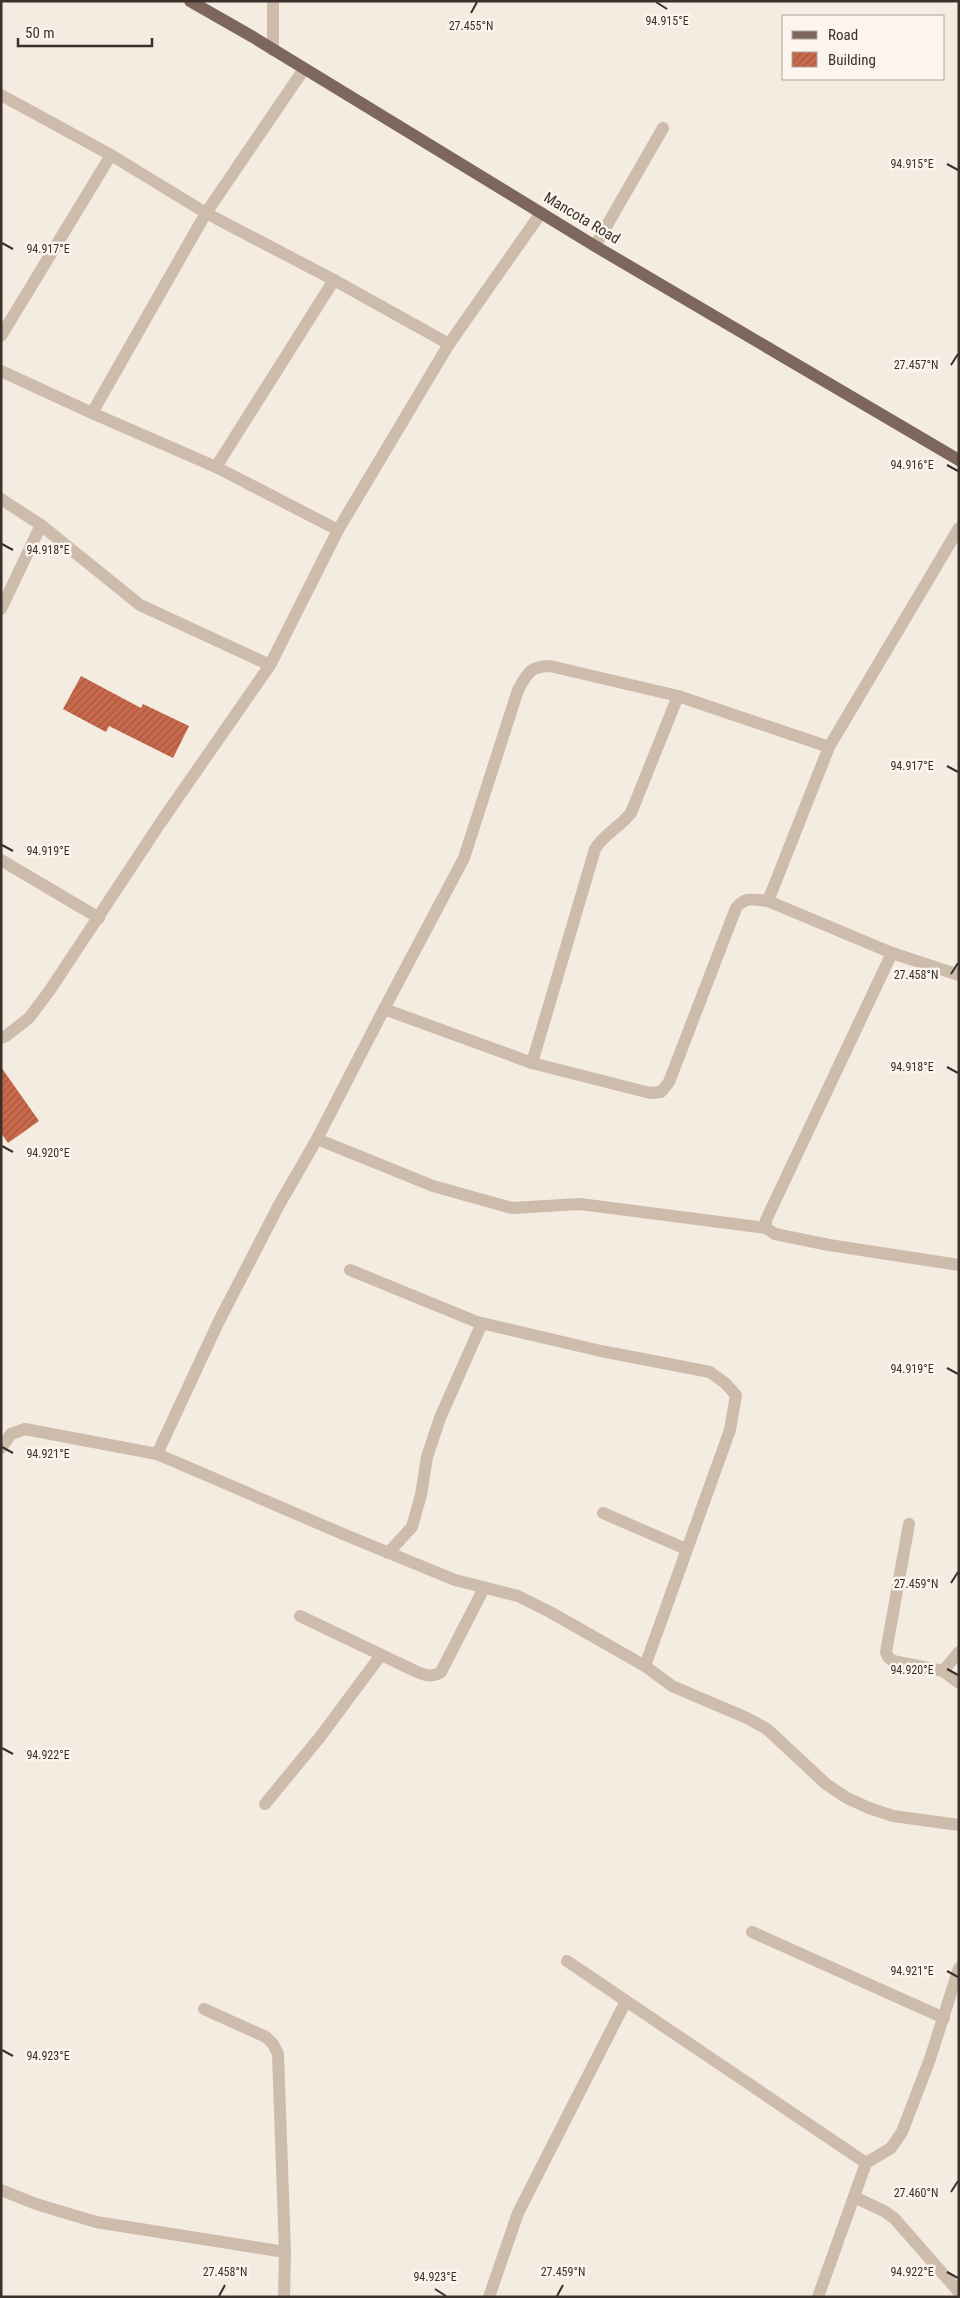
<svg xmlns="http://www.w3.org/2000/svg" width="960" height="2298" viewBox="0 0 960 2298" font-family="'Roboto Condensed',sans-serif">
	<defs>
		<pattern id="building-hatch" width="6" height="6" patternUnits="userSpaceOnUse" patternTransform="scale(1.25)"><rect width="6" height="6" fill="#c8694b"/><path d="M-1 1l2-2M0 6l6-6M5 7l2-2" fill="none" stroke="#a4573f"/></pattern>
	</defs>
	<rect width="100%" height="100%" fill="#f4ebe1"/>
	<g fill="url(#building-hatch)">
		<polygon points="81,676 141,708 143,704 189,726 173,758 109,726 106,732 63,709"/>
		<polygon points="1,1067 39,1121 8,1143 1,1133"/>
	</g>
	<g fill="none" stroke-linecap="round" stroke-linejoin="round">
		<g stroke="#cdbbac" stroke-width="12">
			<polyline points="273,50 273,1"/>
			<polyline points="1,95 111,155 206,213 334,280 449,344"/>
			<polyline points="595,246 663,128"/>
			<polyline points="1,336 111,155"/>
			<polyline points="1,371 92,413 216,467 338,530"/>
			<polyline points="92,413 206,213 304,69"/>
			<polyline points="216,467 334,280"/>
			<polyline points="1,499 41,525 140,605 270,665"/>
			<polyline points="1,609 41,525"/>
			<polyline points="1,860 99,918"/>
			<polyline points="768,901 829,747 959,528"/>
			<polyline points="892,953 766,1220 766,1228 775,1234 829,1245 959,1265"/>
			<path d="M384 1009 464 858 518 690C527 674 530 666 550 666L678 696 829 747"/>
			<polyline points="1,1038 6,1036 29,1018 50,990 161,822 270,665 338,530 449,344 541,213"/>
			<path d="M532 1063 595 849C604 834 620 827 631 813L678 696"/>
			<polyline points="317,1139 433,1186 512,1208 580,1204 766,1228"/>
			<polyline points="350,1270 477,1322 601,1351 710,1372 725,1383 736,1395 730,1430 645,1666"/>
			<polyline points="1,1448 11,1434 25,1429 157,1454 343,1534 455,1580 518,1596 550,1612 645,1666 672,1686 747,1718 767,1729 826,1784 847,1798 869,1808 893,1816 959,1825"/>
			<path d="M157 1454 218 1323 279 1205 317 1139 384 1009 532 1063 650 1093 661 1092 669 1082 736 908C745 896 755 900 768 901L892 953 959 975"/>
			<polyline points="603,1513 686,1549"/>
			<polyline points="909,1524 886,1652 888,1657 893,1661 943,1671"/>
			<polyline points="388,1553 412,1527 421,1495 427,1457 440,1418 482,1323"/>
			<path d="M300 1616 415 1671C424 1675 432 1678 441 1672L484 1588"/>
			<polyline points="959,1652 943,1671 959,1683"/>
			<polyline points="265,1804 320,1737 381,1655"/>
			<polyline points="752,1932 944,2018"/>
			<polyline points="567,1961 866,2163"/>
			<polyline points="204,2009 266,2037 273,2044 278,2054 285,2252 284,2297"/>
			<polyline points="1,2190 36,2204 96,2222 285,2252"/>
			<polyline points="854,2197 884,2211 894,2218 959,2292"/>
			<polyline points="489,2297 518,2213 626,2001"/>
			<polyline points="818,2297 866,2163 891,2148 902,2132 930,2059 959,1968"/>
		</g>
		<polyline stroke="#7d675c" stroke-width="12" points="190,1 253,37 595,246 959,460"/>
	</g>
	<path fill="none" stroke="#3b302b" stroke-width="2" d="M656 2 667 9M471 13 477 2M947 164 958 170M2 243 13 249M951 365 958 354M947 465 958 471M2 544 13 550M947 766 958 772M2 845 13 851M951 974 958 963M947 1067 958 1073M2 1146 13 1152M947 1368 958 1374M2 1447 13 1453M951 1583 958 1572M947 1669 958 1675M2 1748 13 1754M947 1971 958 1977M2 2050 13 2056M951 2192 958 2181M947 2272 958 2278M435 2289 446 2296M219 2296 225 2285M557 2296 563 2285"/>
	<g text-anchor="middle" stroke-width="5" stroke-linejoin="round" paint-order="stroke">
		<g font-size="15" fill="#3b302b" stroke="#fbf5ee">
			<text transform="translate(582 218) rotate(31)" y="5">Mancota Road</text>
		</g>
	</g>
	<g font-size="12" text-anchor="middle" fill="#3b302b" stroke="#fbf5ee" stroke-width="5" stroke-linejoin="round" paint-order="stroke">
		<text x="667" y="25">94.915°E</text>
		<text x="471" y="30">27.455°N</text>
		<text x="912" y="168">94.915°E</text>
		<text x="48" y="253">94.917°E</text>
		<text x="916" y="369">27.457°N</text>
		<text x="912" y="469">94.916°E</text>
		<text x="48" y="554">94.918°E</text>
		<text x="912" y="770">94.917°E</text>
		<text x="48" y="855">94.919°E</text>
		<text x="916" y="979">27.458°N</text>
		<text x="912" y="1071">94.918°E</text>
		<text x="48" y="1157">94.920°E</text>
		<text x="912" y="1373">94.919°E</text>
		<text x="48" y="1458">94.921°E</text>
		<text x="916" y="1588">27.459°N</text>
		<text x="912" y="1674">94.920°E</text>
		<text x="48" y="1759">94.922°E</text>
		<text x="912" y="1975">94.921°E</text>
		<text x="48" y="2060">94.923°E</text>
		<text x="916" y="2197">27.460°N</text>
		<text x="912" y="2276">94.922°E</text>
		<text x="225" y="2276">27.458°N</text>
		<text x="563" y="2276">27.459°N</text>
		<text x="435" y="2281">94.923°E</text>
	</g>
	<rect width="960" height="2298" fill="none" stroke="#3b302b" stroke-width="5"/>
	<rect x="782" y="15" width="162" height="65" fill="#fbf5ee" stroke="#aea6a0"/>
	<rect x="792" y="31" width="25" height="8" fill="#7d675c" stroke="#aea6a0"/>
	<text x="828" y="40" font-size="15" fill="#3b302b">Road</text>
	<rect x="792" y="52" width="25" height="15" fill="url(#building-hatch)" stroke="#aea6a0"/>
	<text x="828" y="65" font-size="15" fill="#3b302b">Building</text>
	<path d="M18 38v8h134v-8" fill="none" stroke="#3b302b" stroke-width="2.5"/>
	<text x="25" y="38" font-size="15" fill="#3b302b" stroke="#fbf5ee" stroke-width="4" paint-order="stroke">50 m</text>
</svg>
